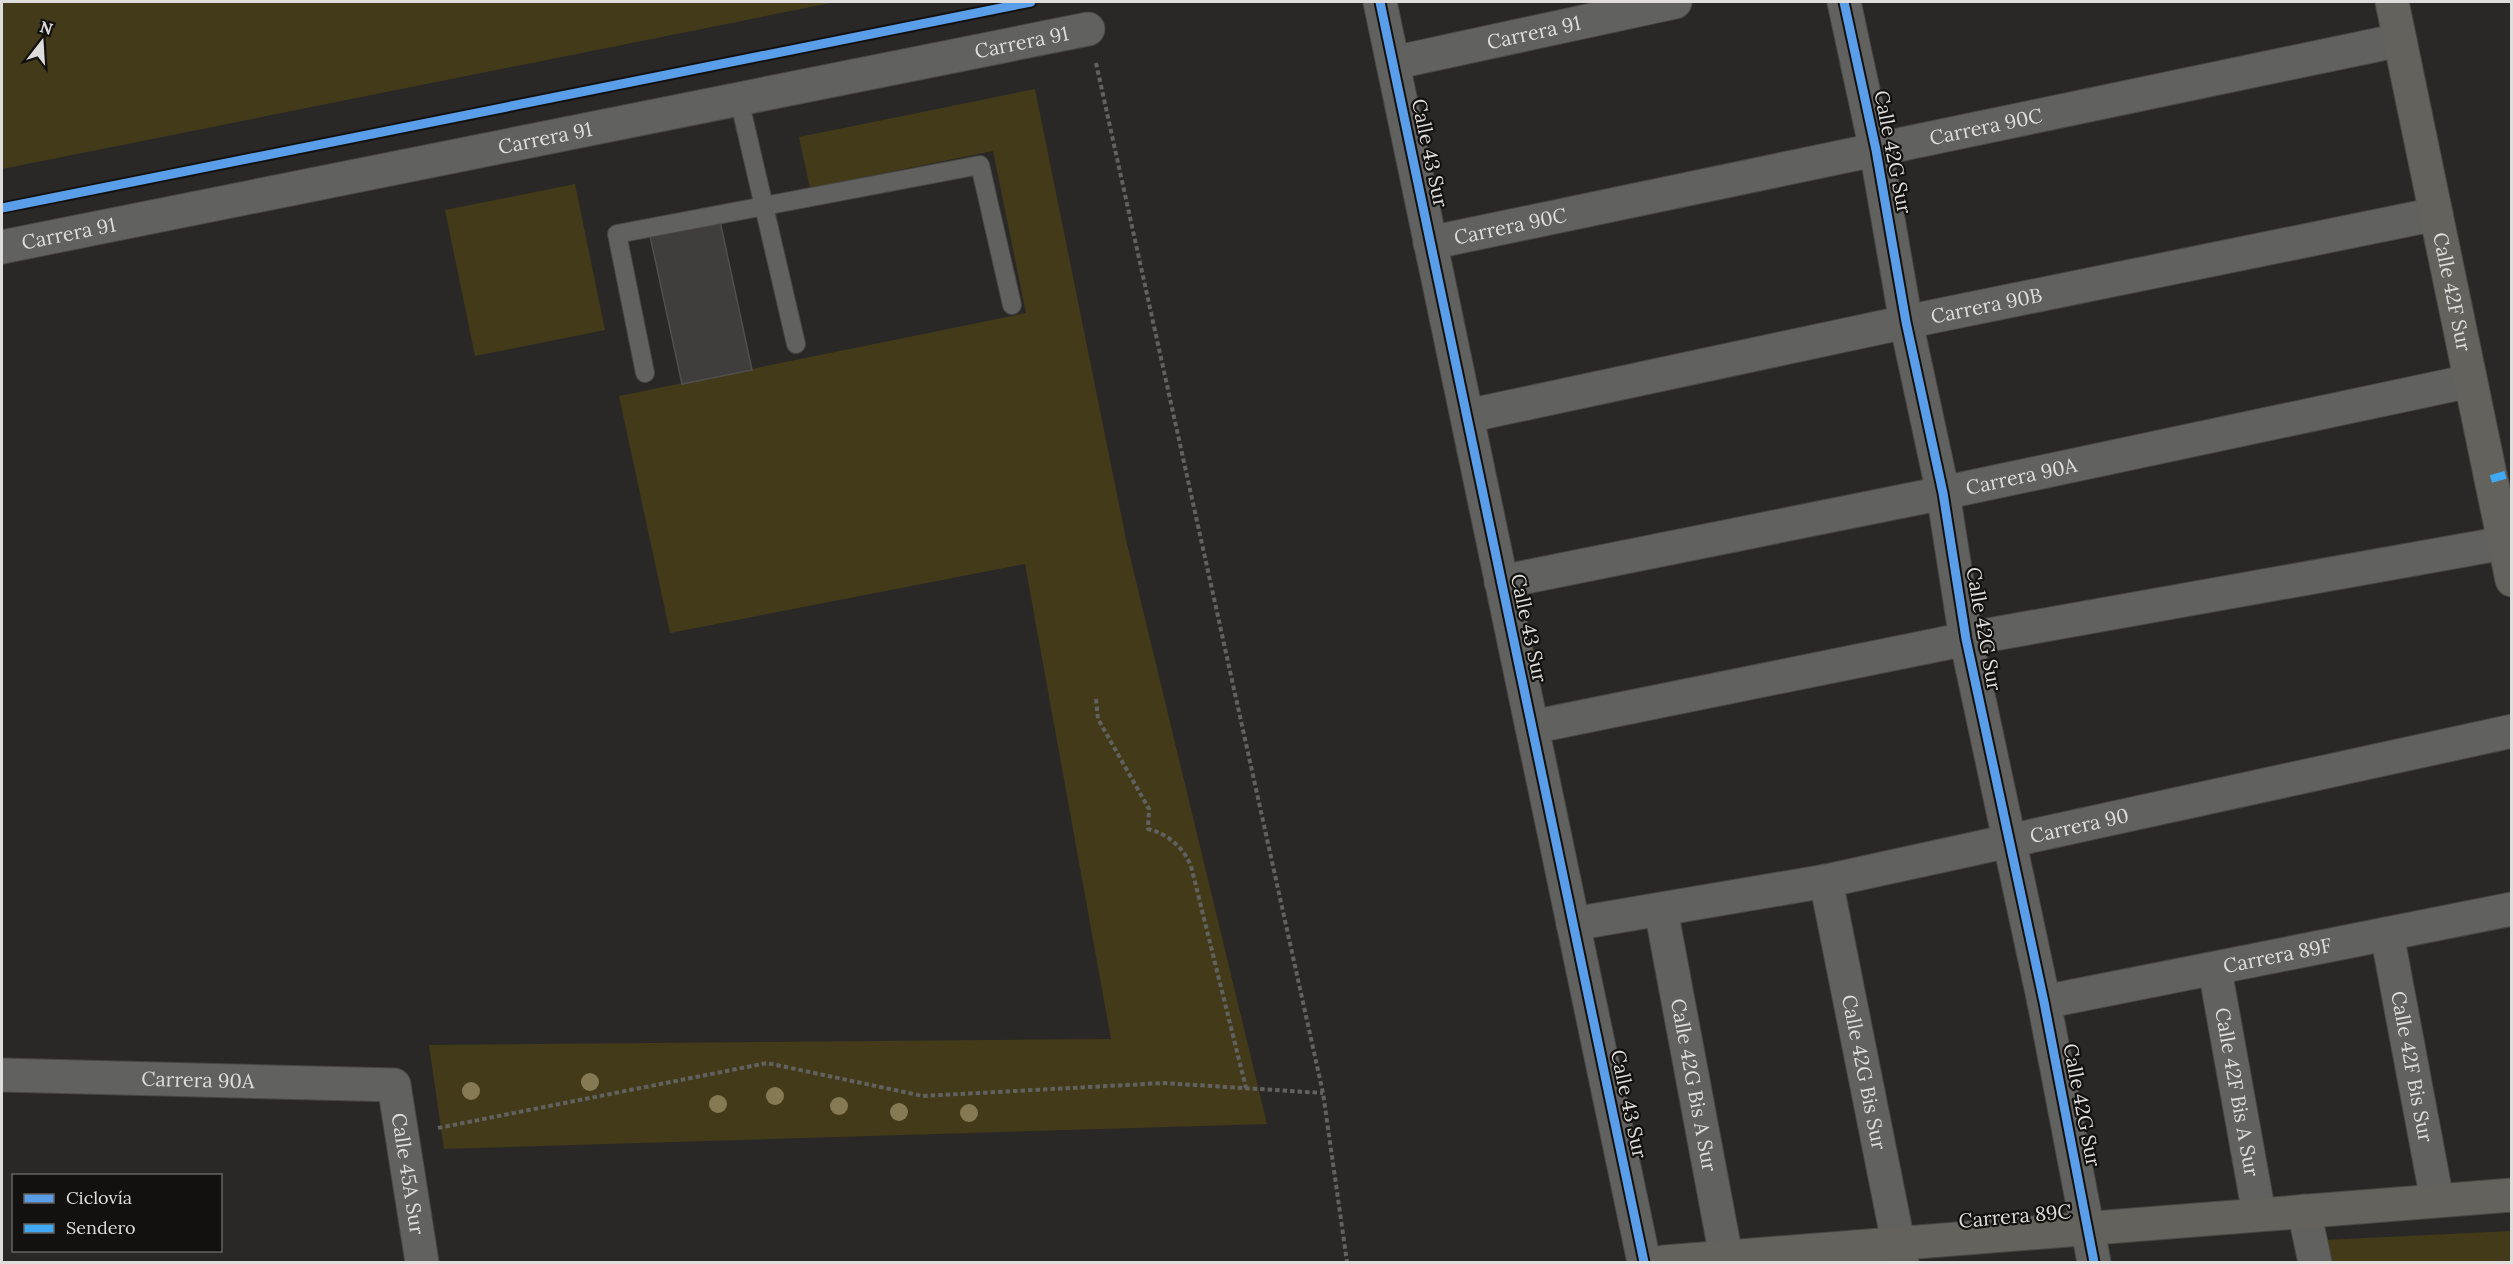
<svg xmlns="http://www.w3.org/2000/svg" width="2513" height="1264" viewBox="0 0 2513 1264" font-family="Lora,serif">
	<rect width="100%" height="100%" fill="#292826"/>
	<g fill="#433a19">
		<polygon points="2,2 836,2 2,169"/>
		<polygon points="1035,89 1127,544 1267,1124 444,1149 429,1045 1111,1039 1025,564 670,633 619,396 1026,313 993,151 810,188 799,137"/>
		<polygon points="575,184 605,330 475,356 445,210"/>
		<polygon points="2511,1231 2511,1262 2329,1262 2324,1240"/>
	</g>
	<polygon fill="#3f3e3c" stroke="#504f4d" stroke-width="1.5" points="720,221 752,370 682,384 650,236"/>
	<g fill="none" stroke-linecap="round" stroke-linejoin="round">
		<g stroke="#474644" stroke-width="20">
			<g id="lane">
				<polyline points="739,99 796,344"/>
				<polyline points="645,373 617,234 980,165 1012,305"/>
			</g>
		</g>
		<g stroke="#474644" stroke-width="35">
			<g id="street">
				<polyline points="1380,2 1644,1262"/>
				<polyline points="1844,2 1876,150 1906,322 1943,493 1966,639 2044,1002 2094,1262"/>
				<path id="s1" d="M1393 63 1675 2"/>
				<path id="s2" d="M1430 243 2400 40"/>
				<path id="s3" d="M2 247 1088 29"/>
				<path id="s4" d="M1467 416 1906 322 2436 214"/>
				<path id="s5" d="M1501 582 1943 493 2470 381"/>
				<polyline points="1532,727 1966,639 2504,543"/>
				<path id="s6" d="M1826 881 1902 1262"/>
				<path id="s7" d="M1661 910 1727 1262"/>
				<path id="s8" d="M1573 924 1826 881 2512 731"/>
				<path id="s9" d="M2387 934 2437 1200"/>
				<path id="s10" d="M2215 970 2259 1214"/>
				<path id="s11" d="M2044 1002 2512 909"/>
				<path id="s12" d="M2 1075 394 1085 422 1262"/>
				<polyline points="2304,1211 2315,1262"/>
			</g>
		</g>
		<g stroke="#474644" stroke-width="35">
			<g id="secondary">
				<path id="s13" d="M2392 2 2512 580"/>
				<polyline points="1664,1262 2512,1195"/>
			</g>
		</g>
		<g stroke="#616160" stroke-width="4" stroke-dasharray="4.5 3" stroke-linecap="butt">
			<polyline points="1096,63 1323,1093 1347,1262"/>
			<path d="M1096 699 1098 719 1149 809 1148 829C1168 834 1183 847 1191 866L1246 1088"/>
			<polyline points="438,1128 767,1063 923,1096 1163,1083 1323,1093"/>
		</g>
		<use href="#lane" stroke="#61615f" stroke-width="18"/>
		<use href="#street" stroke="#61615f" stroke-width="33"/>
		<use href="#secondary" stroke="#64625d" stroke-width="33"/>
		<polyline stroke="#3fa9f5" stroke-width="8" stroke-dasharray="15 8" stroke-linecap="butt" points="2491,479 2512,473"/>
		<g stroke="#121110" stroke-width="13">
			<g id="cycleway">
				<polyline points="1380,2 1644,1262"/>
				<polyline points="1844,2 1876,150 1906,322 1943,493 1966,639 2044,1002 2094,1262"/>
				<polyline points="2,208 1031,2"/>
			</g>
		</g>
		<use href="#cycleway" stroke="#5a9eea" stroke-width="9"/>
	</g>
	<g fill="#857a54">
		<circle cx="590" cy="1082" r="9"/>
		<circle cx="471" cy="1091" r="9"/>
		<circle cx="775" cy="1096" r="9"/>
		<circle cx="718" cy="1104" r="9"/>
		<circle cx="839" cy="1106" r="9"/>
		<circle cx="899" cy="1112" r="9"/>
		<circle cx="969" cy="1113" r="9"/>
	</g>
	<g text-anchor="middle" stroke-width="4.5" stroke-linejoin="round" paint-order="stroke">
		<g font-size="20" fill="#dedddb" stroke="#121110">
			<text dy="7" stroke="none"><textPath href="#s1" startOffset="144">Carrera 91</textPath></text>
			<text dy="7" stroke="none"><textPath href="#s3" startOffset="1040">Carrera 91</textPath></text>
			<text dy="7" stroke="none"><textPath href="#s2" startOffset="568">Carrera 90C</textPath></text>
			<text dy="7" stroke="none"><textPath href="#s3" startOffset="554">Carrera 91</textPath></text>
			<text transform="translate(1893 152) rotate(79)" y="7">Calle 42G Sur</text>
			<text transform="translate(1430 153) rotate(78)" y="7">Calle 43 Sur</text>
			<text dy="7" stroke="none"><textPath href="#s2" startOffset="82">Carrera 90C</textPath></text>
			<text dy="7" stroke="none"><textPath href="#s3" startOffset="68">Carrera 91</textPath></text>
			<text dy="7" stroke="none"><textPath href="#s13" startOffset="296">Calle 42F Sur</textPath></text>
			<text dy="7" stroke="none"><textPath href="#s4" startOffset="531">Carrera 90B</textPath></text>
			<text dy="7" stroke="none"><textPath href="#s5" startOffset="531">Carrera 90A</textPath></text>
			<text transform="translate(1529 628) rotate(78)" y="7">Calle 43 Sur</text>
			<text transform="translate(1984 629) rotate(80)" y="7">Calle 42G Sur</text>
			<text dy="7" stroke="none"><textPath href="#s8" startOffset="516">Carrera 90</textPath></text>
			<text dy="7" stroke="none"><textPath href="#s11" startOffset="238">Carrera 89F</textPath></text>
			<text dy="7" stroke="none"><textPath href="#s9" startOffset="135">Calle 42F Bis Sur</textPath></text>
			<text dy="7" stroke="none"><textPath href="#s6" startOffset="195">Calle 42G Bis Sur</textPath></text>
			<text dy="7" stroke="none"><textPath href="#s12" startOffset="196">Carrera 90A</textPath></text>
			<text dy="7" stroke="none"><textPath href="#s7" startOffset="178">Calle 42G Bis A Sur</textPath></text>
			<text dy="7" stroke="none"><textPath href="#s10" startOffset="124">Calle 42F Bis A Sur</textPath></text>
			<text transform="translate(1629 1104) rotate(78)" y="7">Calle 43 Sur</text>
			<text transform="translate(2082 1105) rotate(79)" y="7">Calle 42G Sur</text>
			<text dy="7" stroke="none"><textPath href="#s12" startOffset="482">Calle 45A Sur</textPath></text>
			<text transform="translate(2015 1216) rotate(-5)" y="7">Carrera 89C</text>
		</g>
	</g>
	<rect width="2513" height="1264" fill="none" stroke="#dedddb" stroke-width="6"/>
	<rect x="12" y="1174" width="210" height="78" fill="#121110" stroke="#646361" stroke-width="1.5"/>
	<rect x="24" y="1194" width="30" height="9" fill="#5a9eea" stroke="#646361" stroke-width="1.5"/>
	<text x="66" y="1204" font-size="18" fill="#dedddb">Ciclovía</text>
	<rect x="24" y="1224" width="30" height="9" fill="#3fa9f5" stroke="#646361" stroke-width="1.5"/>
	<text x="66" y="1234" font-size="18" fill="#dedddb">Sendero</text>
	<g transform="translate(42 42) rotate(17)" stroke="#121110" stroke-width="4.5" paint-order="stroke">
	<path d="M0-4.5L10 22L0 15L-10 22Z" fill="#dedddb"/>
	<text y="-9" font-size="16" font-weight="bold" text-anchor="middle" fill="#dedddb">N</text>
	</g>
</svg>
